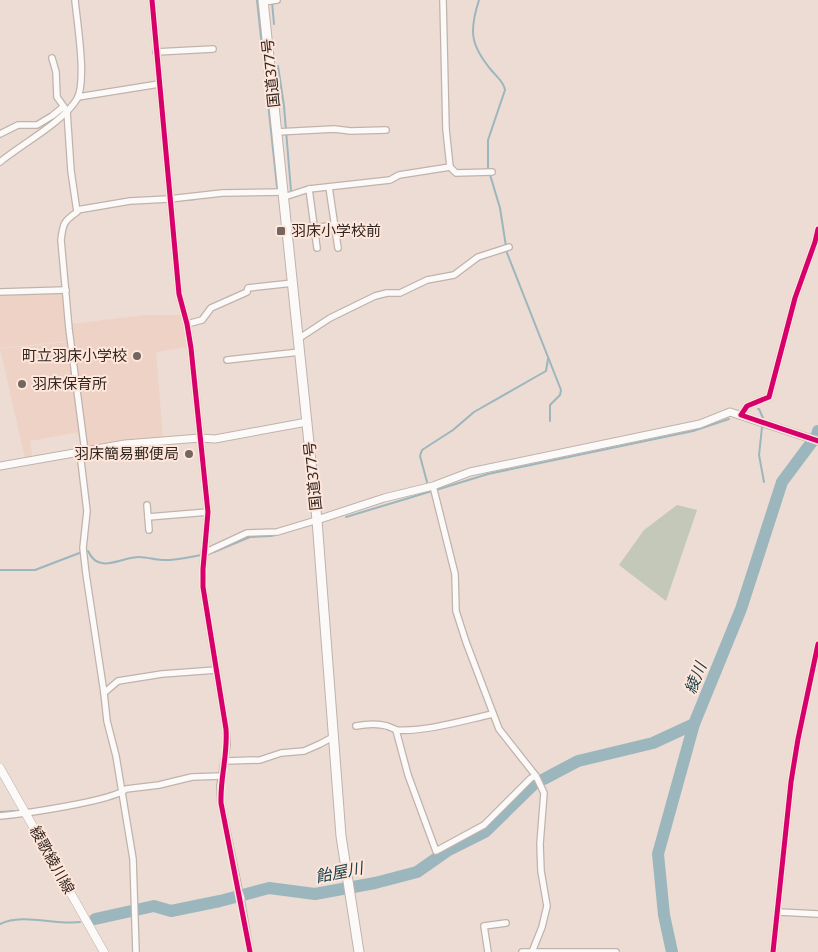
<svg xmlns="http://www.w3.org/2000/svg" width="818" height="952" viewBox="0 0 818 952" font-family="Commissioner,'Noto Sans JP',sans-serif">
	<rect width="100%" height="100%" fill="#ecdcd4"/>
	<g fill="#eed2c5">
		<polygon points="63,292 68,341 0,348 0,294"/>
		<polygon points="145,315 181,315 188,347 156,352 163,437 87,447 71,324"/>
		<polygon points="68,342 80,432 30,441 32,456 25,458 0,349"/>
	</g>
	<polygon fill="#c3c8b9" points="677,505 697,510 666,601 619,565 644,530"/>
	<g fill="none" stroke-linecap="round" stroke-linejoin="round">
		<g stroke="#9cb6be" stroke-width="2">
			<polyline points="257,0 277,187"/>
			<path d="M479 0C469 31 470 45 492 71 497 77 504 82 505 90L488 140V168L500 208 507 253 561 390 560 395 550 405V421"/>
			<polyline points="272,2 274,24"/>
			<polyline points="278,66 284,106 291,191"/>
			<polyline points="173,201 196,199"/>
			<polyline points="158,202 166,202"/>
			<polyline points="121,205 136,203"/>
			<polyline points="84,211 97,209"/>
			<polyline points="758,409 759,409 763,418 759,455 764,482"/>
			<polyline points="427,482 420,456 422,450 453,430 474,412 546,371 548,359"/>
			<polyline points="436,490 488,474 693,431 729,419"/>
			<polyline points="346,517 432,491"/>
			<path d="M88 551C99 575 121 557 139 557 147 557 155 560 162 560 174 561 189 557 201 555"/>
			<polyline points="214,552 250,537 271,536 279,534"/>
			<polyline points="0,570 35,570 82,552"/>
			<polyline points="0,812 15,811"/>
			<path d="M0 924C22 913 55 925 80 922"/>
		</g>
		<g stroke="#9cb6be" stroke-width="12">
			<polyline points="544,779 578,761 653,743 694,724"/>
			<polyline points="95,919 154,906 171,911 220,901 269,888 315,894 375,883 417,872 447,851 485,832 534,784"/>
			<polyline points="672,952 664,915 658,854 694,724 741,609 782,482 817,435 818,431"/>
		</g>
		<g stroke="#bfb3ac" stroke-width="8">
			<g id="minor">
				<polyline points="152,0 179,294 187,324 191,348 208,512 203,569 203,587 226,729 227,745 220,786 221,803 240,895"/>
				<polyline points="443,0 446,129 450,167 456,173 492,172"/>
				<polyline points="264,2 277,0"/>
				<polyline points="156,52 213,49"/>
				<path d="M52 58 56 72 57 97 67 111 71 171 77 212C64 221 63 223 61 240L69 329 85 452"/>
				<polyline points="78,97 159,84"/>
				<polyline points="277,132 334,129 351,131 386,130"/>
				<polyline points="0,134 18,125 37,125 52,116 63,107"/>
				<path d="M0 162C22 144 63 122 77 99 87 81 77 22 75 0"/>
				<polyline points="329,187 338,248"/>
				<polyline points="309,189 317,248"/>
				<polyline points="284,197 309,189 390,180 399,175 450,167"/>
				<polyline points="77,210 130,201 169,199 222,193 284,192"/>
				<polyline points="314,228 334,225"/>
				<polyline points="0,292 66,290"/>
				<polyline points="187,324 202,320 211,308 247,292 248,288 293,283"/>
				<polyline points="298,339 330,318 375,296 387,293 400,293 427,280 454,275 478,257 509,247"/>
				<polyline points="227,360 300,352"/>
				<polyline points="741,415 747,406 769,397 795,298 815,242 818,229"/>
				<polyline points="80,453 87,511 83,548 86,574 104,693 107,721 116,756 133,859 136,952"/>
				<polyline points="433,486 455,574 456,611 466,642 499,729 536,776 544,793 540,844 541,871 547,906 542,927 532,952"/>
				<polyline points="147,505 149,530"/>
				<polyline points="148,517 208,512"/>
				<polyline points="204,553 247,533 277,532 317,520"/>
				<polyline points="104,693 118,681 162,674 216,670"/>
				<path d="M356 726C366 724 377 723 387 726 390 727 394 729 397 730 426 732 465 720 493 714"/>
				<polyline points="396,730 408,775 436,851 484,825 531,778 536,776"/>
				<polyline points="225,761 260,760 281,753 304,751 320,744 333,737"/>
				<path d="M0 816C22 814 113 801 126 789L159 785 192 777 222 776"/>
				<polyline points="241,899 250,952"/>
				<polyline points="779,912 818,914"/>
				<polyline points="488,952 484,926 506,923"/>
				<polyline points="522,952 616,952"/>
				<polyline points="773,952 791,782 798,739 818,644"/>
			</g>
		</g>
		<g stroke="#bfb3ac" stroke-width="9">
			<g id="tertiary">
				<polyline points="0,466 125,444 200,438 215,439 307,422"/>
				<polyline points="317,520 384,498 433,486 470,472 700,424 730,412 818,441"/>
				<polyline points="240,895 241,899"/>
			</g>
		</g>
		<g stroke="#bfb3ac" stroke-width="9">
			<polyline id="secondary" points="0,768 104,952"/>
		</g>
		<g stroke="#bfb3ac" stroke-width="11">
			<polyline id="trunk" points="263,0 317,520 341,836 359,952"/>
		</g>
		<use href="#minor" stroke="#fcfaf9" stroke-width="5.5"/>
		<use href="#tertiary" stroke="#fcfaf9" stroke-width="7"/>
		<use href="#secondary" stroke="#fcfaf9" stroke-width="8"/>
		<use href="#trunk" stroke="#fcfaf9" stroke-width="9"/>
		<g stroke="#ffe6db" stroke-width="8">
			<g id="cycleway">
				<path d="M152 0 179 294 187 324 191 348 208 512 203 569V587L226 729C228 754 220 778 221 803L250 952"/>
				<polyline points="818,229 815,242 795,298 769,397 747,406 741,415 818,441"/>
				<polyline points="773,952 791,782 798,739 818,644"/>
			</g>
		</g>
		<use href="#cycleway" stroke="#d6006c" stroke-width="5"/>
	</g>
	<g fill="#736660" stroke="#ffe6db" stroke-width="2">
		<rect x="276" y="226" width="10" height="10" rx="2.5"/>
		<circle cx="137" cy="356" r="5"/>
		<circle cx="22" cy="384" r="5"/>
		<circle cx="189" cy="454" r="5"/>
	</g>
	<g text-anchor="middle" stroke-width="4" stroke-linejoin="round" paint-order="stroke">
		<g font-size="15" fill="#322722" stroke="#ffe6db">
			<text transform="translate(271 73) rotate(-96)" y="5">国道377号</text>
			<text transform="translate(313 476) rotate(-96)" y="5">国道377号</text>
			<text transform="translate(52 860) rotate(61)" y="5">綾歌綾川線</text>
		</g>
		<g font-size="15" fill="#322722" stroke="#ffe6db" text-anchor="start">
			<text x="291" y="236">羽床小学校前</text>
			<text x="127" y="361" text-anchor="end">町立羽床小学校</text>
			<text x="32" y="389">羽床保育所</text>
			<text x="179" y="459" text-anchor="end">羽床簡易郵便局</text>
		</g>
		<g font-size="16" font-style="italic" fill="#17404c" stroke="#ffe6db">
			<text transform="translate(695 678) rotate(-68)" y="6">綾川</text>
			<text transform="translate(339 872) rotate(-11)" y="6">飴屋川</text>
		</g>
	</g>
</svg>
